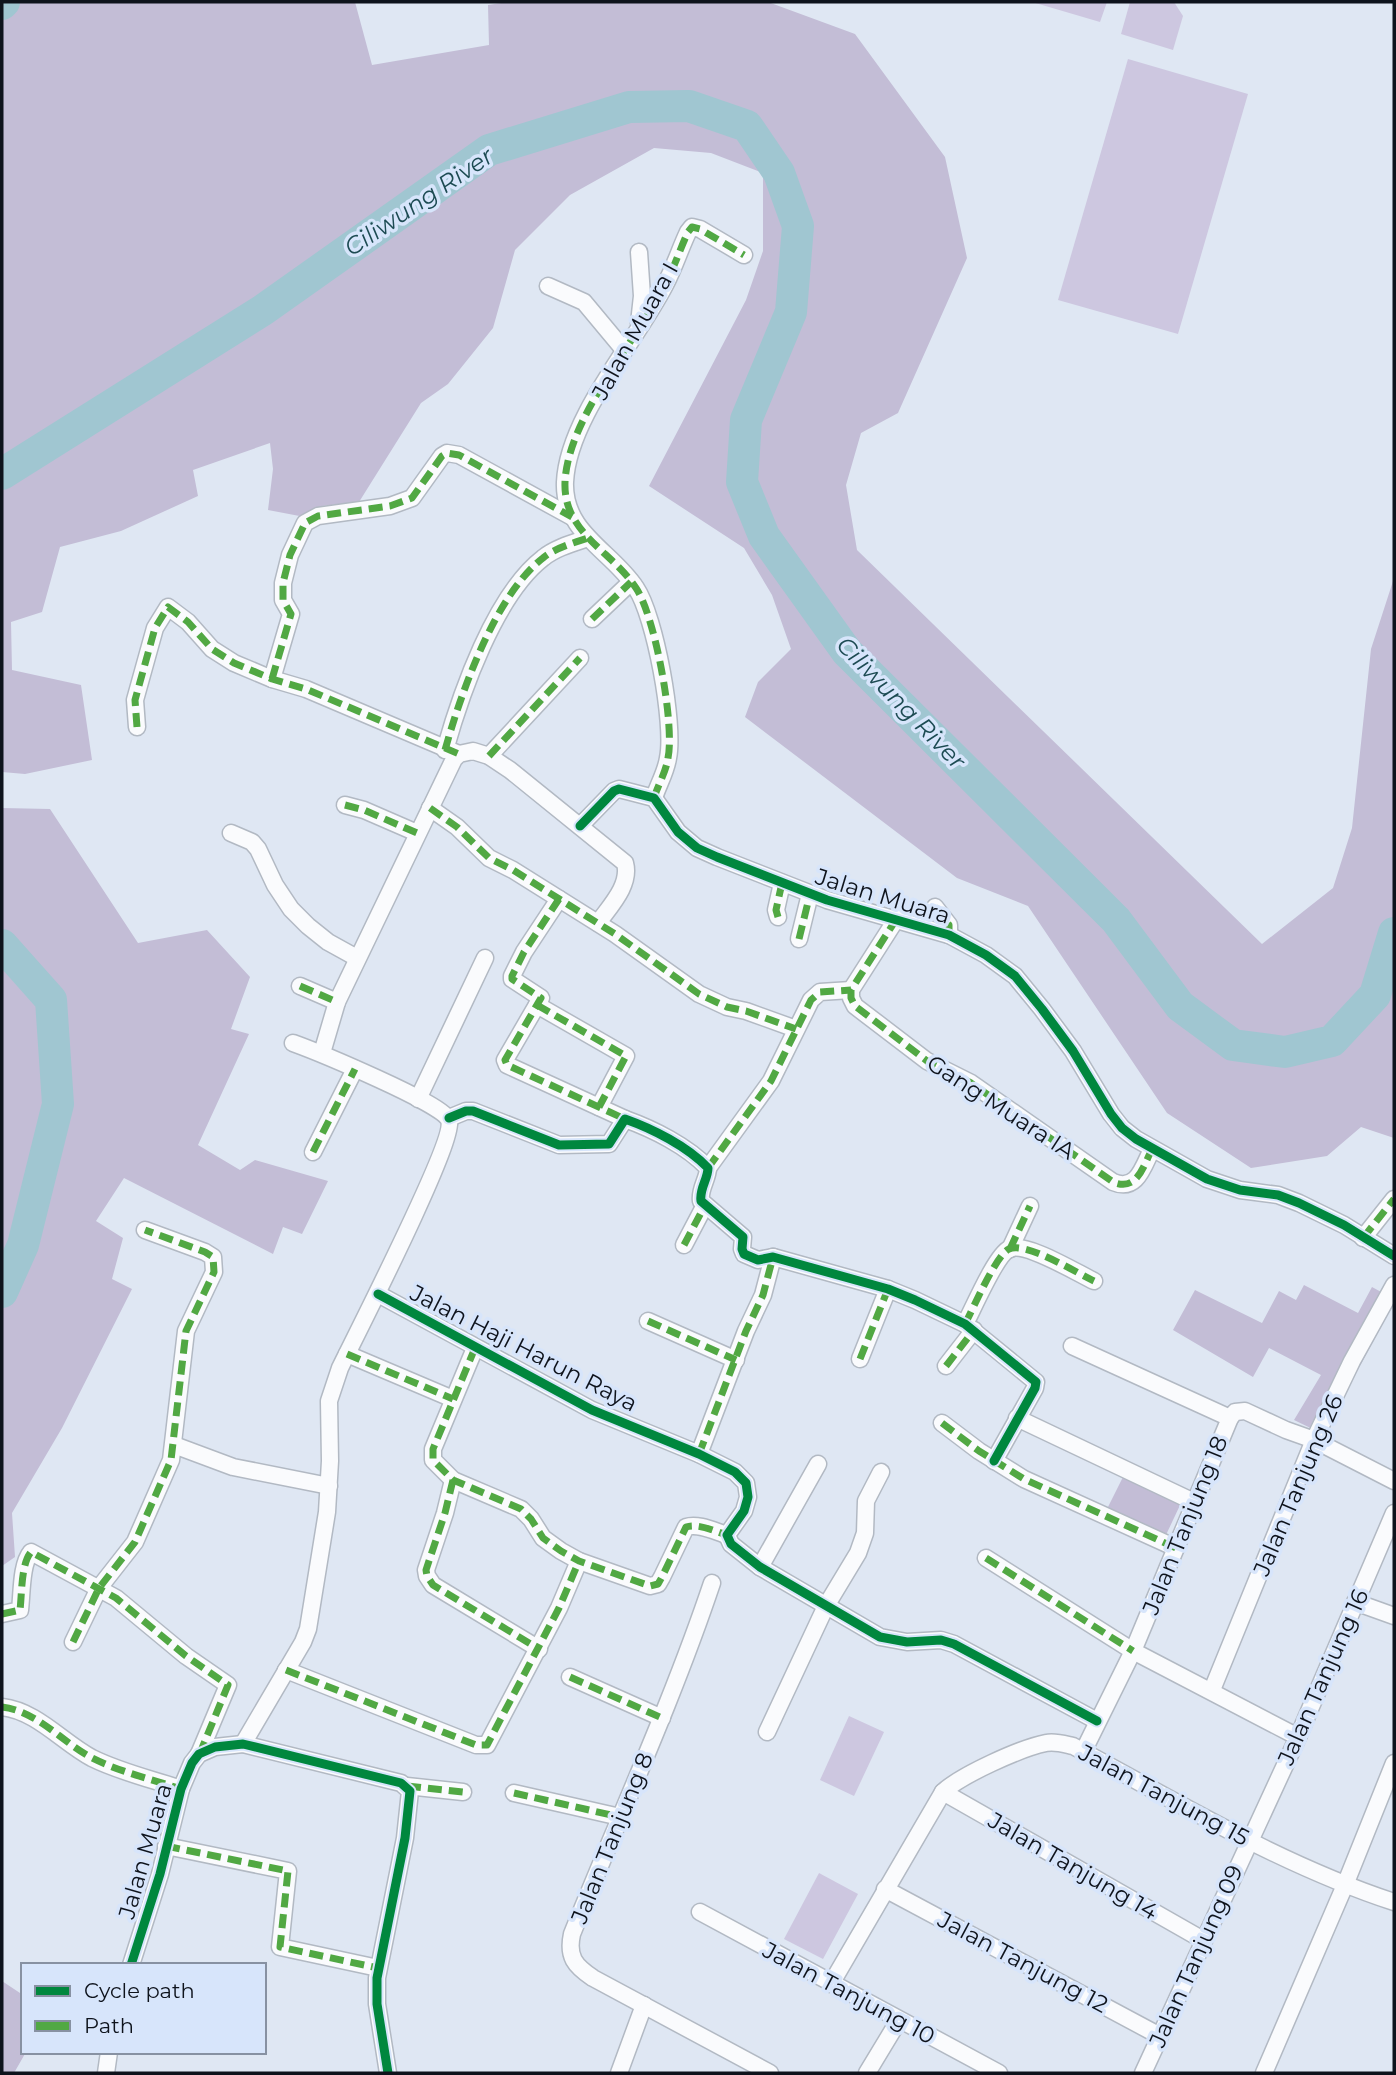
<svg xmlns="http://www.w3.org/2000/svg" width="1396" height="2075" viewBox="0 0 1396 2075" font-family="Montserrat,sans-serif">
	<rect width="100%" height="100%" fill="#dfe7f3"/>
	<g fill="#cdc7e0">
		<polygon points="1032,2 1107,2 1100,22"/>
		<polygon points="1130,2 1174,2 1183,16 1173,50 1121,34"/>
		<polygon points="1128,59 1248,94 1178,334 1058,300"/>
		<polygon points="849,1716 884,1732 854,1796 820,1780"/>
		<polygon points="819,1873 858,1894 823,1959 784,1939"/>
	</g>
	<g fill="#c3bdd6">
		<polygon points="2,2 355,2 372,65 489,45 488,5 508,2 768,2 855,34 945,157 967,258 898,413 861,433 846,485 857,550 1262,944 1333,888 1352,828 1371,649 1394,578 1394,1138 1361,1127 1327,1156 1251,1168 1167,1113 1028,906 957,878 745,717 758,682 791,649 772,595 744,548 649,486 746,300 763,251 763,173 711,153 654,148 570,195 515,250 493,328 448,384 421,403 359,502 322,506 310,518 268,510 273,469 270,443 193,470 198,496 121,531 60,547 42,612 11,622 12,670 81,685 92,760 25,774 2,772"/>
		<polygon points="2,808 50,809 138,943 207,930 250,977 231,1029 249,1034 198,1145 240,1170 255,1160 328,1181 302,1234 283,1227 273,1254 124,1178 96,1221 123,1238 112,1279 132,1289 62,1428 12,1513 15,1557 2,1566"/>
		<polygon points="1304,1285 1358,1313 1372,1287 1394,1299 1394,1303 1323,1434 1294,1420 1321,1375 1269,1348 1253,1377 1173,1330 1195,1290 1262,1323 1279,1291 1296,1300"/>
		<polygon points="1124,1475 1182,1501 1165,1537 1107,1509"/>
		<polygon points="2,1981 23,1995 23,2052 26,2052 14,2073 2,2073"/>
	</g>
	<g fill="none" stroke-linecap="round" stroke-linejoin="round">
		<g stroke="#a0c6d1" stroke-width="32">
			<polyline points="2,4 4,2"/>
			<polyline points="2,474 263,310 489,150 629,107 689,106 747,126 779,173 798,226 791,312 746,420 742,482 764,536 847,652 1116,920 1180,1006 1233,1045 1285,1052 1332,1041 1375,995 1394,933"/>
			<polyline points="2,945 51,1000 58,1104 23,1245 2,1292"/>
		</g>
		<g stroke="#b2b9c3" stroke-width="19">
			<g id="street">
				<polyline points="639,252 642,296 639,323"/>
				<polyline points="548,286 584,302 624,350"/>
				<polyline points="592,619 631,582"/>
				<polyline points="272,679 291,614 283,600 283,583 290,555 305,523 318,516 390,506 412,498 442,456 447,453 459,455 572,517"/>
				<polyline points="137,727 135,700 155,628 168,607 188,622 212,649 234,663 272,679 306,689 459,754"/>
				<path d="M445 750C461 693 495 595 543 558 555 548 573 543 588 538"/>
				<polyline points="489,756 580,658"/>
				<path d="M654 798C658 785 666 772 668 758 675 725 655 616 636 588 612 551 563 533 565 482 568 417 636 342 665 285 674 268 680 249 688 232L692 227 700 229 744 255"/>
				<polyline points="345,805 364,810 417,833"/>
				<polyline points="430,808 457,827 489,858 513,870 615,934 699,994 727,1007 746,1011 796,1029"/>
				<polyline points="580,826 614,791 619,789 654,798 678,832 697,848 717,857 827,900 949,935 986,955 1015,976 1042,1009 1073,1051 1111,1114 1122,1128 1136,1139 1207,1179 1240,1190 1278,1195 1299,1203 1344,1225 1394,1256"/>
				<polyline points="231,833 252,842 258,849 275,885 291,909 308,926 328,942 357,958"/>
				<polyline points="559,899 524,952 512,976 512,979 541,998 505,1060 507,1065 625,1119"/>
				<polyline points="935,907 949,925 949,935"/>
				<polyline points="778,917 776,910 782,883"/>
				<path d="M897 918 851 990V998L855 1006 927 1061 971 1083 1113 1182C1137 1192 1143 1167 1152 1149"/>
				<polyline points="799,939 810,894"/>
				<polyline points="300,986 337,1002"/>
				<polyline points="537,1005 626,1056 599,1107"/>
				<path d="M322 1053 337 1002 454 759 459 754 473 751 489 756 510 770 625 863C631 885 610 906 598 923"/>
				<polyline points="418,1099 485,958"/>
				<path d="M449 1118 466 1111H473L559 1145 609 1144 625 1119C653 1129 687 1146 708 1168 708 1179 699 1189 701 1201L743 1237 742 1249 744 1254 758 1260 773 1257 888 1289 915 1300 965 1324 1036 1382 1035 1388 994 1461"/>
				<polyline points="313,1152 355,1069"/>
				<polyline points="708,1168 771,1081 811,1000 820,992 851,990"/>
				<polyline points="1363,1238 1394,1199"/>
				<polyline points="684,1245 705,1205"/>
				<polyline points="1010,1249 1030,1206"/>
				<polyline points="378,1294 592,1410 699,1454 735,1472 746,1483 748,1497 744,1511 727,1535 731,1544 760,1567 880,1637 907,1642 941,1640 954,1644 1097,1721"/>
				<polyline points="648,1321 736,1360"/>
				<path d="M965 1324C973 1309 996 1255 1009 1249 1025 1241 1077 1273 1094 1281"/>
				<polyline points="1072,1346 1230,1418 1133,1651 1083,1752"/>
				<path d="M475 1348 433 1449V1460L453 1480 521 1509 531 1519 543 1538 561 1551 579 1561 650 1586 658 1584 662 1577 686 1527C698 1523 714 1531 727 1535"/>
				<polyline points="347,1354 453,1399"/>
				<polyline points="860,1359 888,1289"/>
				<polyline points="946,1366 974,1330"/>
				<polyline points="1017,1418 1194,1502"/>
				<polyline points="1230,1418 1235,1412 1245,1411 1286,1430 1314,1440 1394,1481"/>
				<polyline points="942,1423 979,1451 1024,1479 1176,1548"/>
				<polyline points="174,1445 233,1467 329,1486"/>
				<polyline points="699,1454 746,1331 763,1295 773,1257"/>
				<polyline points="453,1480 445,1513 426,1570 427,1576 433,1585 539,1649"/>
				<polyline points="986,1558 1133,1651 1298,1737"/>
				<polyline points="760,1567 818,1464"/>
				<path d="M712 1583C672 1702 619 1817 572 1934 567 1957 575 1966 593 1978L770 2073"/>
				<polyline points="1355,1602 1394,1616"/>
				<path d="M2 1614 20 1610C22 1593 21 1564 31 1552L116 1598 186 1656 228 1685 199 1754"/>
				<polyline points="73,1642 99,1588 135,1542 171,1460 186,1331 214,1272 213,1257 205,1252 145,1230"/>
				<polyline points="286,1670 476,1745 487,1745 559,1608 579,1561"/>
				<polyline points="570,1677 662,1718"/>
				<polyline points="1212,1690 1314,1440 1352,1361 1394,1285"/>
				<path d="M2 1707C37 1711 62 1742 92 1758 120 1772 151 1779 181 1789"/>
				<polyline points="767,1732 826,1606 858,1553 865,1533 866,1501 881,1472"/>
				<path d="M243 1744 303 1642 308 1629 327 1512 330 1461 329 1401 340 1368C355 1337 456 1140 449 1120 444 1104 315 1051 293 1043"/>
				<polyline points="407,1786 463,1792"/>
				<polyline points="943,1792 1203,1940"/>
				<polyline points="514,1793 620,1817"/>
				<polyline points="166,1846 288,1871 280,1947 378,1968"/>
				<polyline points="885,1889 1160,2036"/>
				<polyline points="700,1912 999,2073"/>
				<polyline points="131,1965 160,1874 181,1789 192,1763 199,1754 215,1747 243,1744 401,1783 410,1791 405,1838 377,1978 377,2004 388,2073"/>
				<path d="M831 1984 943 1792C961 1775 1021 1748 1046 1743 1055 1741 1064 1744 1073 1746 1177 1802 1281 1865 1394 1902"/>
				<polyline points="106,2073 109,2052"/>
				<polyline points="619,2073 644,2005"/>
				<polyline points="867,2073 899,2020"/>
				<polyline points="1143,2073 1298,1737 1394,1513"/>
				<polyline points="1264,2073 1345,1885 1394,1763"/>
			</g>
		</g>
		<use href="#street" stroke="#fafbfd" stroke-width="16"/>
		<g stroke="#51a843" stroke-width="7" stroke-dasharray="14 7" stroke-linecap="butt">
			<polyline points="592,619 631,582"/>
			<polyline points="272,679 291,614 283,600 283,583 290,555 305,523 318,516 390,506 412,498 442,456 447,453 459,455 572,517"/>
			<polyline points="137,727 135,700 155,628 168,607 188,622 212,649 234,663 272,679 306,689 459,754"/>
			<path d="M445 750C461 693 495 595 543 558 555 548 573 543 588 538"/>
			<polyline points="489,756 580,658"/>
			<path d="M654 798C658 785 666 772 668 758 675 725 655 616 636 588 612 551 563 533 565 482 568 417 636 342 665 285 674 268 680 249 688 232L692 227 700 229 744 255"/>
			<polyline points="345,805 364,810 417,833"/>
			<polyline points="430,808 457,827 489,858 513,870 615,934 699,994 727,1007 746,1011 796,1029"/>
			<polyline points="559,899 524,952 512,976 512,979 541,998 505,1060 507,1065 625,1119"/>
			<polyline points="935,907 949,925 949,935"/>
			<polyline points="778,917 776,910 782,883"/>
			<path d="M897 918 851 990V998L855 1006 927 1061 971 1083 1113 1182C1137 1192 1143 1167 1152 1149"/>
			<polyline points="799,939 810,894"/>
			<polyline points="300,986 337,1002"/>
			<polyline points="537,1005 626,1056 599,1107"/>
			<polyline points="313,1152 355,1069"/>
			<polyline points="708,1168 771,1081 811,1000 820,992 851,990"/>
			<polyline points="1363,1238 1394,1199"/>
			<polyline points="684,1245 705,1205"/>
			<polyline points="1010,1249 1030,1206"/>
			<polyline points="648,1321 736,1360"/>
			<path d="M965 1324C973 1309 996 1255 1009 1249 1025 1241 1077 1273 1094 1281"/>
			<path d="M475 1348 433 1449V1460L453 1480 521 1509 531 1519 543 1538 561 1551 579 1561 650 1586 658 1584 662 1577 686 1527C698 1523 714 1531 727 1535"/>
			<polyline points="347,1354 453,1399"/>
			<polyline points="860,1359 888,1289"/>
			<polyline points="946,1366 974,1330"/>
			<polyline points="942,1423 979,1451 1024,1479 1176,1548"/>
			<polyline points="699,1454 746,1331 763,1295 773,1257"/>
			<polyline points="453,1480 445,1513 426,1570 427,1576 433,1585 539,1649"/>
			<polyline points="986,1558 1133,1651"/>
			<path d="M2 1614 20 1610C22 1593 21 1564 31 1552L116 1598 186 1656 228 1685 200 1753"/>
			<polyline points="73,1642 99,1588 135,1542 171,1460 186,1331 214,1272 213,1257 205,1252 145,1230"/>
			<polyline points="286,1670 476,1745 487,1745 559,1608 579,1561"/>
			<polyline points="570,1677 662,1718"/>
			<path d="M2 1707C37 1711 62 1742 92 1758 120 1772 151 1779 181 1789"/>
			<polyline points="407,1786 463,1792"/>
			<polyline points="514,1793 620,1817"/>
			<polyline points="166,1846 288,1871 280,1947 378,1968"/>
		</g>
		<g stroke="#d7e5fb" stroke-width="13">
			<g id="cycleway">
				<polyline points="580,826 614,791 619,789 654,798 678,832 697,848 717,857 827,900 949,935 986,955 1015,976 1042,1009 1073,1051 1111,1114 1122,1128 1136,1139 1207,1179 1240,1190 1278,1195 1299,1203 1344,1225 1394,1256"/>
				<path d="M449 1118 466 1111H473L559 1145 609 1144 625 1119C653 1129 687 1146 708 1168 708 1179 699 1189 701 1201L743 1237 742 1249 744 1254 758 1260 773 1257 888 1289 915 1300 965 1324 1036 1382 1035 1388 994 1461"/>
				<polyline points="378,1294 592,1410 699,1454 735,1472 746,1483 748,1497 744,1511 727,1535 731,1544 760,1567 880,1637 907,1642 941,1640 954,1644 1097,1721"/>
				<polyline points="131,1965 160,1874 181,1789 192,1763 199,1754 215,1747 243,1744 401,1783 410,1791 405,1838 377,1978 377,2004 388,2073"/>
			</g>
		</g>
		<use href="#cycleway" stroke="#00873e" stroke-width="9"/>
	</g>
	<g text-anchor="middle" stroke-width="7" stroke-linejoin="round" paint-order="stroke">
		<g font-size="23" fill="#0e131c" stroke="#d7e5fb">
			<text transform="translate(635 331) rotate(-61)" y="8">Jalan Muara I</text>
			<text transform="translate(883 896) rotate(17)" y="8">Jalan Muara</text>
			<text transform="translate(1001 1107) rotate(33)" y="8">Gang Muara IA</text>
			<text transform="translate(524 1348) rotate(27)" y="8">Jalan Haji Harun Raya</text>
			<text transform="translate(1298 1485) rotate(-67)" y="8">Jalan Tanjung 26</text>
			<text transform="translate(1185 1525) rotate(-68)" y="8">Jalan Tanjung 18</text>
			<text transform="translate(1323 1677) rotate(-66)" y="8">Jalan Tanjung 16</text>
			<text transform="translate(1164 1795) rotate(28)" y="8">Jalan Tanjung 15</text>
			<text transform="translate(612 1838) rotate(-68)" y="8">Jalan Tanjung 8</text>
			<text transform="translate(145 1851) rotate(-74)" y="8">Jalan Muara</text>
			<text transform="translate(1073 1866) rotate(30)" y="8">Jalan Tanjung 14</text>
			<text transform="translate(1196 1956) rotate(-66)" y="8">Jalan Tanjung 09</text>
			<text transform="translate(1023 1962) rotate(28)" y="8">Jalan Tanjung 12</text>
			<text transform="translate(849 1993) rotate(28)" y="8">Jalan Tanjung 10</text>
		</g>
		<g font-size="24" font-style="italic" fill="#1d4b53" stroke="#d7e5fb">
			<text transform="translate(419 202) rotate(-34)" y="8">Ciliwung River</text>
			<text transform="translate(901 703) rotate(46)" y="8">Ciliwung River</text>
		</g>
	</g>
	<rect width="1396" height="2075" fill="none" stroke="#0e131c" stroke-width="7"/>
	<rect x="21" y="1963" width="245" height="91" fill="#d7e5fb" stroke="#8791a2" stroke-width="2"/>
	<rect x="35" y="1986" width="35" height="10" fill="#00873e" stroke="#8791a2" stroke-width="2"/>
	<text x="84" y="1998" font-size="21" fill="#0e131c">Cycle path</text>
	<rect x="35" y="2021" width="35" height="10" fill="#51a843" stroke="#8791a2" stroke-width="2"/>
	<text x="84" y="2033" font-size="21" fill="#0e131c">Path</text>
</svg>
